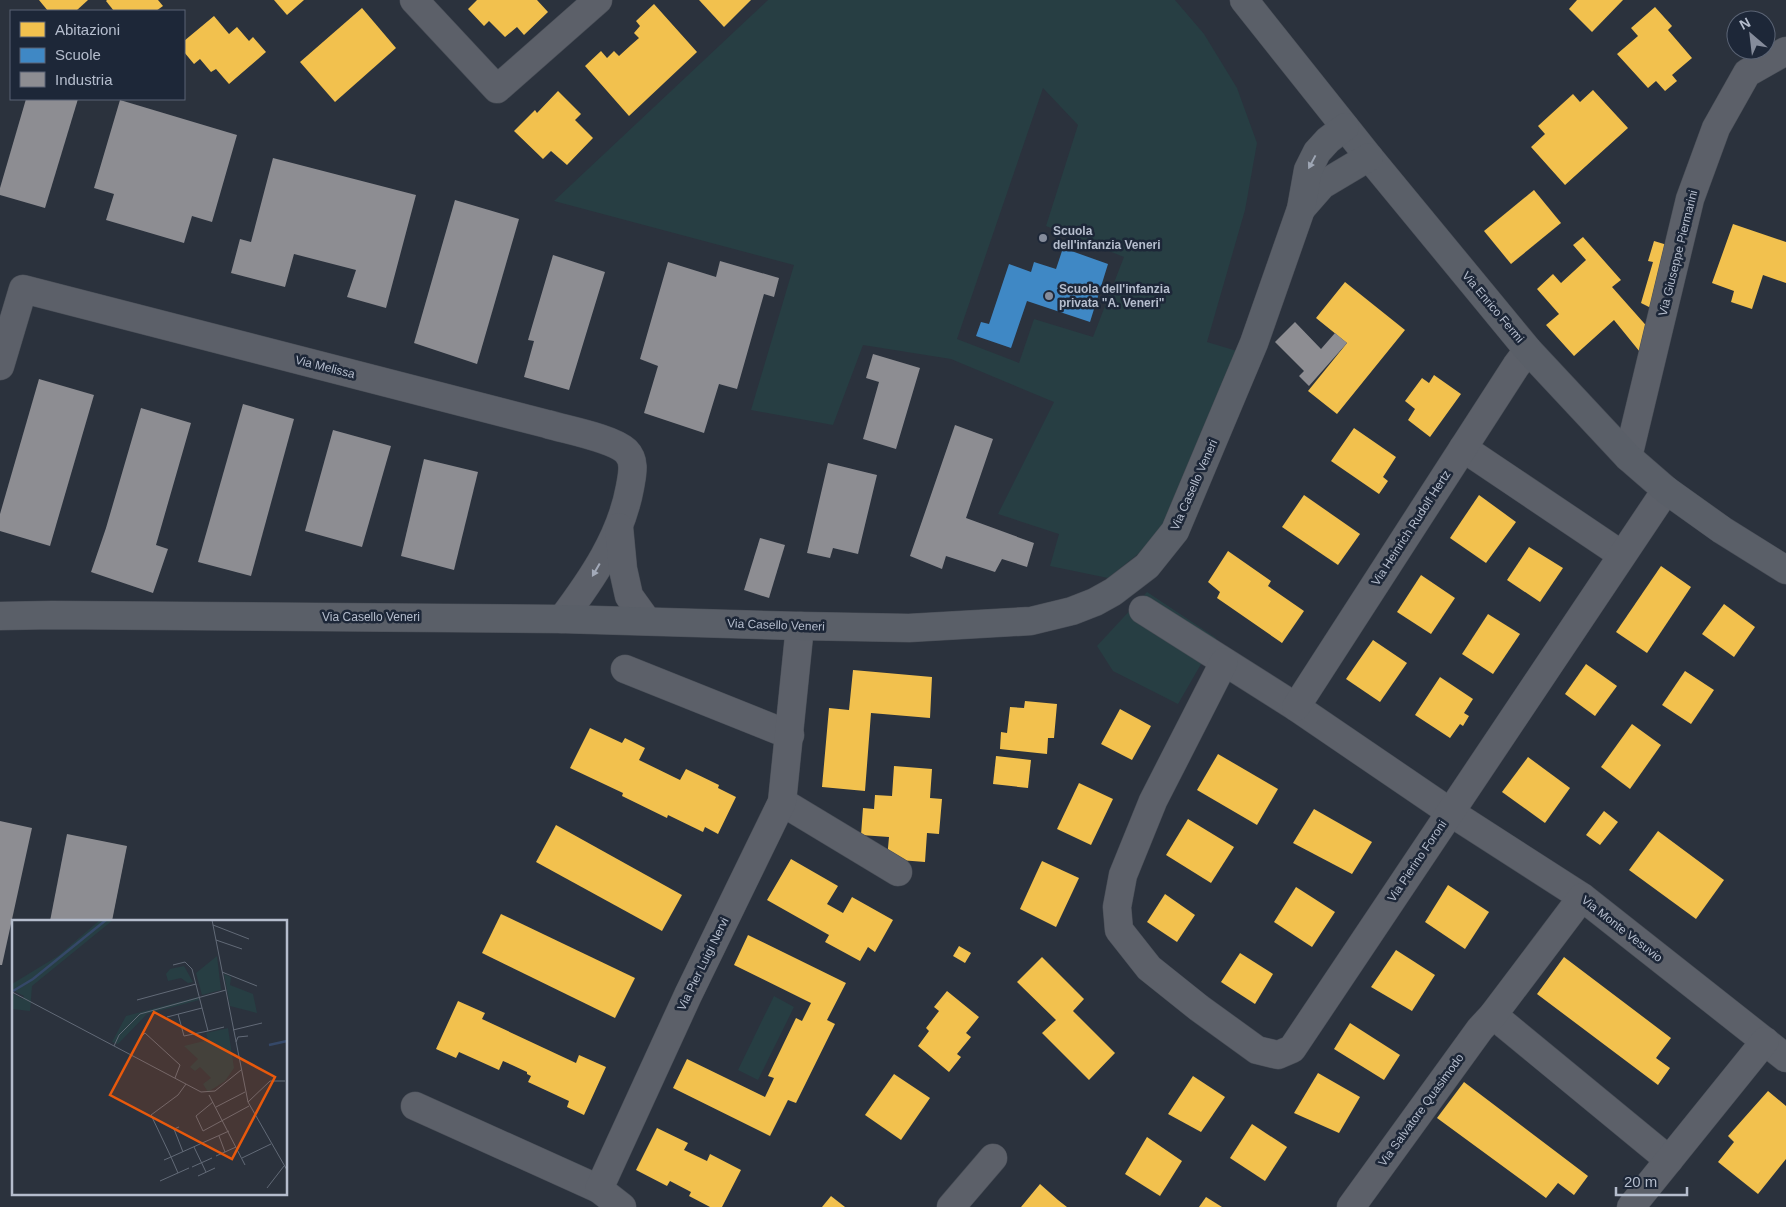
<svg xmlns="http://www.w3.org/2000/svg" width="1786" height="1207" viewBox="0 0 1786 1207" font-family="Arial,sans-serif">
	<rect width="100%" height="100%" fill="#2b323d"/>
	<g fill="#273e43" fill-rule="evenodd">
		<path d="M768 0H1175L1204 34 1237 88 1257 143 1245 210 1207 342 1237 351 1166 525 1138 554 1108 578 1050 566 1059 534 998 514 1054 402 951 359 863 345 833 425 751 410 794 265 554 201ZM1043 88 1078 125 1046 226 1124 257 1093 337 1034 319 1019 363 957 339Z"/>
		<polygon points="1147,592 1216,638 1178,704 1113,671 1097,646"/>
		<polygon points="774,996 794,1007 758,1080 738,1070"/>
	</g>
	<g fill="#f2c14e">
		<polygon points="39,0 88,0 76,11 48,11"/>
		<polygon points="107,0 158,0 163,6 156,11 114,11 106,1"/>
		<polygon points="274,0 304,0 287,15"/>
		<polygon points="477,0 537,0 548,12 524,35 517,27 505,37 489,21 484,26 468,9"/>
		<polygon points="699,0 751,0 724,27"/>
		<polygon points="1577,0 1623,0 1592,32 1569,9"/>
		<polygon points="654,4 697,52 629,116 585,66 601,51 607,58 614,51 619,56 631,45 639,38 634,33 640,26 636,21"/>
		<polygon points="1655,7 1672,26 1668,30 1692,58 1672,75 1677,81 1665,91 1656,81 1648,88 1617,54 1638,36 1631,28"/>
		<polygon points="362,8 396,48 335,102 300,62"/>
		<polygon points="214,16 229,34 237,27 249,41 253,37 266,52 229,84 216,69 211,72 200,59 194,64 184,52 184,41"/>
		<polygon points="1593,90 1628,128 1565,185 1531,147 1545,134 1538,126 1573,94 1580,102"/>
		<polygon points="558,91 581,114 575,120 593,138 567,165 551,151 543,159 514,131 535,110 537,113"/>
		<polygon points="1534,190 1561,223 1511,264 1484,231"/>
		<polygon points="1733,224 1786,242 1786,283 1763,275 1752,309 1731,302 1734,291 1712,283"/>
		<polygon points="1583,237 1621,280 1612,287 1651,331 1644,357 1614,320 1574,356 1546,325 1559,314 1537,289 1553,274 1561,283 1586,260 1573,245"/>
		<polygon points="1654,241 1674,247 1655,310 1641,303 1653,262 1648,261"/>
		<polygon points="1345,282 1405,330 1337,414 1308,391 1347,343 1316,318"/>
		<polygon points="1434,375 1461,394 1430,437 1408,420 1415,409 1405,401 1422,378 1429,383"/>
		<polygon points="1354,428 1396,457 1383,477 1388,481 1379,494 1331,461"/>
		<polygon points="1304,495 1360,534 1338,565 1282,527"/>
		<polygon points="1479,495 1516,522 1486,563 1450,538"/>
		<polygon points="1529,547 1563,568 1540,602 1507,580"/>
		<polygon points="1228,551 1271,581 1268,586 1304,611 1282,643 1217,598 1220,592 1208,582"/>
		<polygon points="1661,566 1691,587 1647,653 1616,632"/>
		<polygon points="1421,575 1455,598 1431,634 1397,612"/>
		<polygon points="1724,604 1755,627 1734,657 1702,634"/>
		<polygon points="1488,614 1520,634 1493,674 1462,654"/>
		<polygon points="1373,640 1407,663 1380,702 1346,679"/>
		<polygon points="1586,664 1617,686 1595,716 1565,694"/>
		<polygon points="853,670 932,677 930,718 871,713 865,791 822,787 829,708 849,710"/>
		<polygon points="1685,671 1714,690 1691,724 1662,705"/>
		<polygon points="1440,677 1473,699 1464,713 1469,716 1463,726 1460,724 1450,738 1415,715"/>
		<polygon points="1025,701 1057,704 1054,738 1048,738 1047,754 1000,749 1001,732 1007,733 1010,707 1024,708"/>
		<polygon points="1120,709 1151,726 1132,760 1101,744"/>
		<polygon points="1632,724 1661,745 1630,789 1601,767"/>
		<polygon points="590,728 622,743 625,738 645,748 639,760 680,780 686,769 719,785 718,788 736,797 718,834 705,827 703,832 668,815 667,818 622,796 623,793 570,768"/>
		<polygon points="1218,754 1278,789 1257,825 1197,790"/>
		<polygon points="996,756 1031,760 1028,788 993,784"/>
		<polygon points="1528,757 1570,788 1545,823 1502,792"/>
		<polygon points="894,766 932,769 930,798 942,799 939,834 927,833 925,862 887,859 889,837 861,835 863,808 874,809 875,795 892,796"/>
		<polygon points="1079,783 1113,799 1091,845 1057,829"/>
		<polygon points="1314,809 1372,842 1352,874 1293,843"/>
		<polygon points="1604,811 1618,822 1600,845 1586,835"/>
		<polygon points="1188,819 1234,847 1211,883 1166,855"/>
		<polygon points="556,825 682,895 662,931 536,862"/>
		<polygon points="1658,831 1724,880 1696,919 1629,870"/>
		<polygon points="791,859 838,886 827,904 843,913 852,897 893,920 875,952 868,947 860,961 825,942 829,935 767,900"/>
		<polygon points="1042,861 1079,878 1056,927 1020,909"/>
		<polygon points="1448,885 1489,912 1465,949 1425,922"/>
		<polygon points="1296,887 1335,912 1312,947 1274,922"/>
		<polygon points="1165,894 1195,915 1177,942 1147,922"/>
		<polygon points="501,914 635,978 615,1018 482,953"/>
		<polygon points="748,935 846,983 827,1020 835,1024 796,1103 788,1100 770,1136 673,1088 687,1059 765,1097 774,1078 768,1076 796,1018 802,1021 811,1003 734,965"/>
		<polygon points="959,946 971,953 965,963 953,956"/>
		<polygon points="1396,950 1435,975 1412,1011 1371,987"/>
		<polygon points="1240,953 1273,974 1255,1004 1221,982"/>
		<polygon points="1042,957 1084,999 1073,1011 1115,1053 1089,1080 1042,1033 1056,1020 1017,982"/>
		<polygon points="1564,957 1671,1038 1656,1058 1670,1068 1658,1085 1537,994"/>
		<polygon points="947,991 979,1017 966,1033 971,1037 957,1054 961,1057 949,1072 918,1046 929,1031 926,1028 939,1011 934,1007"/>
		<polygon points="458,1001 485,1013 482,1019 576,1063 579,1055 606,1067 584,1115 567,1107 569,1101 528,1082 531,1076 527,1074 527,1072 512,1065 503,1061 499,1070 459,1052 456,1058 436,1049"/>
		<polygon points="1350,1023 1400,1055 1384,1080 1334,1049"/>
		<polygon points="1318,1073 1360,1097 1339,1133 1294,1113"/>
		<polygon points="894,1074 930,1098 901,1140 865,1115"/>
		<polygon points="1193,1076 1225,1097 1201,1132 1168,1114"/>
		<polygon points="1464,1082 1588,1176 1574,1195 1558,1183 1546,1198 1437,1118"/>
		<polygon points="1768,1091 1786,1106 1786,1159 1758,1194 1718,1162 1734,1142 1728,1136"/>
		<polygon points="1252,1124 1287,1147 1265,1181 1230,1158"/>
		<polygon points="657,1128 688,1143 684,1150 707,1161 710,1154 741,1170 722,1207 710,1207 689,1196 691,1192 670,1181 667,1186 636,1170"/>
		<polygon points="1147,1137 1182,1161 1160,1196 1125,1174"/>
		<polygon points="1040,1184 1058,1200 1067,1207 1021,1207"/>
		<polygon points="831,1196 845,1207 822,1207"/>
		<polygon points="1206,1197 1222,1207 1199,1207"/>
	</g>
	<polygon fill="#3f88c5" points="1063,248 1108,264 1090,322 1027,301 1011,348 976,336 981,322 989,324 1009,264 1031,272 1034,262 1056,269"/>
	<g fill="#8d8d92">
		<polygon points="26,99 78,99 45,208 0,195 0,188"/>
		<polygon points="120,100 237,135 212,222 192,216 184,243 106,220 114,194 94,188"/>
		<polygon points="273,158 416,195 386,308 347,297 356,270 294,254 285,287 231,273 240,239 251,242"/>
		<polygon points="455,200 519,219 477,364 414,343"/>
		<polygon points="553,255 605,272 569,390 524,377 534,341 528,340"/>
		<polygon points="720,261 779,278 774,297 764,294 737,389 719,384 704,433 644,413 658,366 640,359 668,262 716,277"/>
		<polygon points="1295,322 1321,349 1335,333 1347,343 1309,386 1299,376 1304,371 1275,342"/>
		<polygon points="873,354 920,368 896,449 863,439 879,382 866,378"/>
		<polygon points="39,379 94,395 50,546 0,531 0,514"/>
		<polygon points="243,404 294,419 251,576 198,562"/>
		<polygon points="141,408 191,423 156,545 168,549 153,593 91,572 106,528"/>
		<polygon points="955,425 993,439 966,518 1034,543 1027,567 1002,559 995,572 946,556 942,569 910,556"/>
		<polygon points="333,430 391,446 362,547 305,531"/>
		<polygon points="424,459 478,472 454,570 401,556"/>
		<polygon points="828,463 877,475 858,554 833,548 830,558 807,553"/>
		<polygon points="760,538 785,545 769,598 744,590"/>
		<polygon points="0,821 32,828 2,965 0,965"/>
		<polygon points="67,834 127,846 112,921 50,921"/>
	</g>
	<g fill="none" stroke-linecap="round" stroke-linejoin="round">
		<g stroke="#494e57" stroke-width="29">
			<g id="street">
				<polyline points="414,0 497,89 598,0"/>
				<path d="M0 366 23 289 547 424C567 430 612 438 626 451 636 461 632 475 630 487 621 537 592 579 562 619"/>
				<polyline points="1463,448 1622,555"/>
				<polyline points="1628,457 1690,199 1716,128 1747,73 1786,51"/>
				<polyline points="619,527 623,569 629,596 647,621"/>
				<polyline points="1143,610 1296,707 1450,812 1582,897 1786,1058"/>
				<polyline points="1224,662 1153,801 1123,875 1117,907 1119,930 1149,968 1199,1008 1257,1050 1278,1055 1292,1049 1666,490"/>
				<polyline points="625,669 790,735"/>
				<polyline points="1296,707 1516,366 1528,350"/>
				<polyline points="782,802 898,872"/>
				<polyline points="1493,1015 1669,1160"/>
				<polyline points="415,1106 599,1189"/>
				<polyline points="622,1207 599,1189 688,995 782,802 800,626"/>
				<polyline points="951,1207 993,1158"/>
				<polyline points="1351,1207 1480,1029 1493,1015 1582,897"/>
				<polyline points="1631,1207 1765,1041"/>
			</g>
		</g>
		<g stroke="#494e57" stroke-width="29">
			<g id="secondary">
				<polyline points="1244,0 1369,157 1528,350 1628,457 1666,490 1722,530 1786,570"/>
				<polyline points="1301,209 1322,185 1369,157"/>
				<polyline points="0,616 52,615 562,619 800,626 909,628 1031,621 1072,611 1095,602 1113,592 1147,566 1175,531 1254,343 1301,209 1308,170 1317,152 1328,140 1345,127"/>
			</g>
		</g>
		<use href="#street" stroke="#5c6069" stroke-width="28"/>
		<use href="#secondary" stroke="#5a5f68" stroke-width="28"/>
	</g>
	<defs><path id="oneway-solid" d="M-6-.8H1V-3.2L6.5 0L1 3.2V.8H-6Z" transform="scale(1.25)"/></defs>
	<use fill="#9ea6b4" href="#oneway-solid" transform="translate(1312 162) rotate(118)"/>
	<use fill="#a3aab9" href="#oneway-solid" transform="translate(596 570) rotate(120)"/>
	<g fill="#858c9b" stroke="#1d2738" stroke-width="2">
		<circle cx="1043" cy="238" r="5"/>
		<circle cx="1049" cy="296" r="5"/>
	</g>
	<g text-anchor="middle" stroke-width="5" stroke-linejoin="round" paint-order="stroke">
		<g font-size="12" font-weight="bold" fill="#b5bdcd" stroke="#1d2738" text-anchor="start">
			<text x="1053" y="235">Scuola<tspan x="1053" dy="14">dell'infanzia Veneri</tspan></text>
			<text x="1059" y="293">Scuola dell'infanzia<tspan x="1059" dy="14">privata "A. Veneri"</tspan></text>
		</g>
		<g font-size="12" fill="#b5bdcd" stroke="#1d2738">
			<text transform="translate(1678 253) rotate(-76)" y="4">Via Giuseppe Piermarini</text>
			<text transform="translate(1493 307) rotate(50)" y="4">Via Enrico Fermi</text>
			<text transform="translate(325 367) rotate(14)" y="4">Via Melissa</text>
			<text transform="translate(1194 485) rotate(-66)" y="4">Via Casello Veneri</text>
			<text transform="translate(1411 528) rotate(-57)" y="4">Via Heinrich Rudolf Hertz</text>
			<text x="371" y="621">Via Casello Veneri</text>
			<text transform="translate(776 625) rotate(2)" y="4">Via Casello Veneri</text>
			<text transform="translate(1417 861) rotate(-56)" y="4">Via Pierino Foroni</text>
			<text transform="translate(1622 929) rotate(38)" y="4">Via Monte Vesuvio</text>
			<text transform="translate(703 964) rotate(-64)" y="4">Via Pier Luigi Nervi</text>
			<text transform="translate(1421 1110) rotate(-54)" y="4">Via Salvatore Quasimodo</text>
		</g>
	</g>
	<g transform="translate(12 920)">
		<rect width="275" height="275" fill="#2b323d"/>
		<path d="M88 0H101L20 66 18 91 0 89V73L11 79 12 76 0 70V64L46 36ZM205 36 209 70 190 75 184 53ZM172 46 181 62 176 63 169 58 156 61 154 54 158 49ZM212 54 219 57 218 65 241 74 245 93 218 86ZM186 77 187 80 135 94 106 124 100 122 114 96ZM216 108 222 148 213 161 196 172 191 164 199 158 188 147 183 151 178 147 186 139 172 126 196 120 194 113Z" fill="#273e43"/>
		<path fill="none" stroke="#354868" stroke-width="2.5" d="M1 71 21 59 94 0M257 125 275 121"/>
		<path fill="none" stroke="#626a77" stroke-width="1" d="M200 0 236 182 275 250M201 5 237 19M204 20 230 29M161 45 173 42 180 49 196 111 172 116 166 94M210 52 245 66M0 72 189 172 203 171 229 150M125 80 184 64M155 97 190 88M221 110 250 103M196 111 212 107M127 119 133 113 168 145 163 158M224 122 226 117 236 116M102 126 107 115 128 94 214 70M197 175 233 245M201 182 184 196 191 211 237 186M236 182 258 161H273M204 187 233 172M167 207 162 209 171 232M207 216 213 232M182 227 194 252M204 236 224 227M230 238 259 224M152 240 159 237 139 195 166 175 174 164M180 247 200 238M166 253 159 237 217 211M186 256 203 248M148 261 177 248M255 268 272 246"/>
		<path fill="#e8590c" fill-opacity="0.15" stroke="#e8590c" stroke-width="2.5" d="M142 92 263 157 220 239 98 175Z"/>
		<rect width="275" height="275" fill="none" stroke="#b5bdcd" stroke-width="2.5"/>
	</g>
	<rect x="10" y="10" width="175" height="90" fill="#1d2738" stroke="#5a6374"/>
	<rect x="20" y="22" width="25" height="15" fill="#f2c14e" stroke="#5a6374"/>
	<text x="55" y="35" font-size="15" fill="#b5bdcd">Abitazioni</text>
	<rect x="20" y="48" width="25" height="15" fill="#3f88c5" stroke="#5a6374"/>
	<text x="55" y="60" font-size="15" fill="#b5bdcd">Scuole</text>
	<rect x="20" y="72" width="25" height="15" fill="#8d8d92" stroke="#5a6374"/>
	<text x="55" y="85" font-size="15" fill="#b5bdcd">Industria</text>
	<g transform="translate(1751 35) rotate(332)"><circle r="24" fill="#1d2738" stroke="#5a6374"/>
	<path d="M0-4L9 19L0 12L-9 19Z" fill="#858c9b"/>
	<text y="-8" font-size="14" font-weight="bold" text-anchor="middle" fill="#b5bdcd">N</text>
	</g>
	<path d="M1616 1187v8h71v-8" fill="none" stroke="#b5bdcd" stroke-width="2.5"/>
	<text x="1624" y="1187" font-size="15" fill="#b5bdcd" stroke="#1d2738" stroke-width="4" paint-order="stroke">20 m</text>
</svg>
